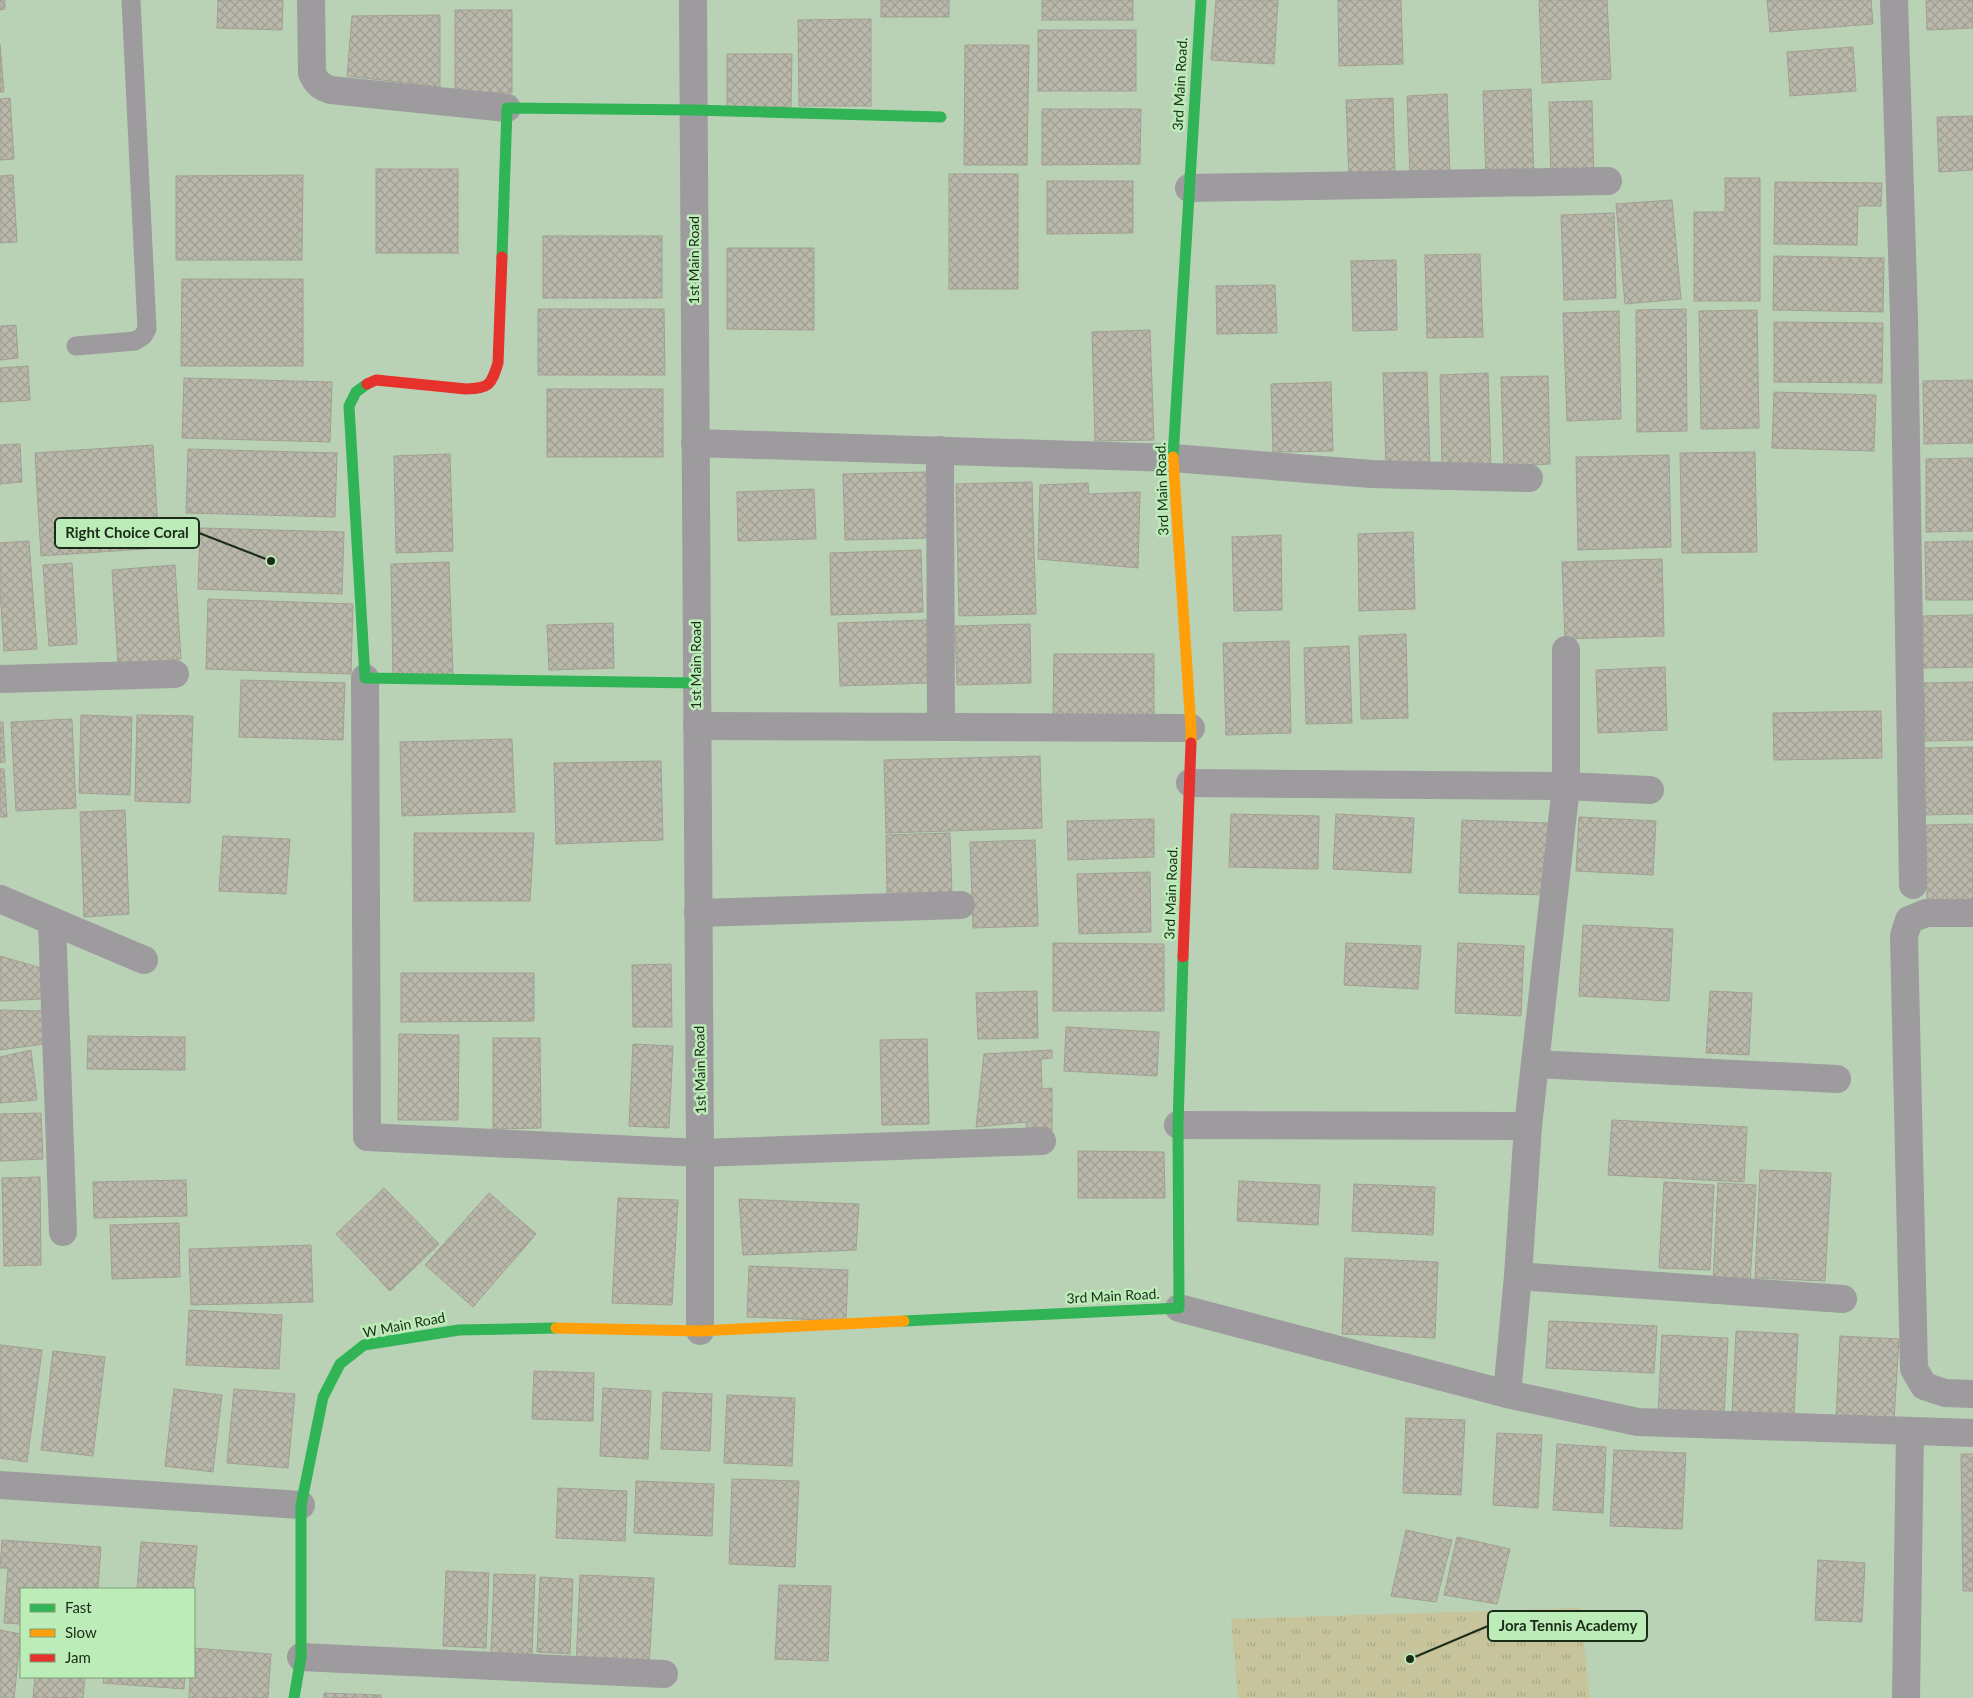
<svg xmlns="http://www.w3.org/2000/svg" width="1973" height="1698" viewBox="0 0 1973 1698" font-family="Lato,sans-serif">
	<defs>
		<pattern id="park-tufts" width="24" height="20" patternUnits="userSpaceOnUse" patternTransform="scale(1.25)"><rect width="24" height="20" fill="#c7c39b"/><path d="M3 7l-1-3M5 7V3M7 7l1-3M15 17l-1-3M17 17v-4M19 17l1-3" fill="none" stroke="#aaa885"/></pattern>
		<pattern id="building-cross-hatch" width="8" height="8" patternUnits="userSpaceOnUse" patternTransform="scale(1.25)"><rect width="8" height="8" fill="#bab8aa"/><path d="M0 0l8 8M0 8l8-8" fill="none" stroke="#9f9e92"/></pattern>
	</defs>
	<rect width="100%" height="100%" fill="#b9d2b6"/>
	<polygon fill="url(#park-tufts)" points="1580,1608 1590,1698 1238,1698 1231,1619"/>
	<g fill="url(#building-cross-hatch)" stroke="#a2a093">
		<polygon points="0,0 5,0 5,9 0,10"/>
		<polygon points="218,0 283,0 282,30 217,28"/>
		<rect x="881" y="0" width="68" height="17"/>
		<rect x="1042" y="0" width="91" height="20"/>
		<polygon points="1216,0 1278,0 1274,64 1211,60"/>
		<polygon points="1338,0 1401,0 1403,64 1339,66"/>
		<polygon points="1539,0 1607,0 1611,79 1542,83"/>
		<polygon points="1767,0 1871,0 1873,24 1770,32"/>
		<polygon points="1926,0 1973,0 1973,28 1927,30"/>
		<rect x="455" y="10" width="57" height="83"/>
		<polygon points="440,15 440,87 347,76 352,16"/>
		<polygon points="871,19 871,106 799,106 798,20"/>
		<rect x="1038" y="30" width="98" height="61"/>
		<polygon points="0,44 4,92 0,92"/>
		<polygon points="965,45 1029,45 1027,165 964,165"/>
		<polygon points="1853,47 1856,91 1790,96 1787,52"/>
		<polygon points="727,54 792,54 791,107 727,107"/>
		<polygon points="1531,89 1534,179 1486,180 1483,91"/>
		<polygon points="1447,94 1450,175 1410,176 1407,96"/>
		<polygon points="10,98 14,159 0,160 0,99"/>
		<polygon points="1393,98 1395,178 1349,179 1346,100"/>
		<polygon points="1592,101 1594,180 1551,182 1549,102"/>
		<polygon points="1042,109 1141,109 1140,164 1042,165"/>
		<polygon points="1973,116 1973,170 1939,172 1937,117"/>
		<rect x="376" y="169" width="82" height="84"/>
		<rect x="949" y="174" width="69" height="115"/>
		<polygon points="13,175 17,242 0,243 0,176"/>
		<polygon points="303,175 302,260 176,260 176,176"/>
		<polygon points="1725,178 1760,178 1760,301 1694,301 1694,212 1725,212"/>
		<polygon points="1047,181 1133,181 1133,233 1047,234"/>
		<polygon points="1775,182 1882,183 1881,206 1858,206 1857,245 1774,244"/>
		<polygon points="1672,200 1681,299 1625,304 1616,204"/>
		<polygon points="1614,213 1616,298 1564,300 1561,215"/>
		<rect x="543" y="236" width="119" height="62"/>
		<polygon points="727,248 814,248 814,330 727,329"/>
		<polygon points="1480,254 1483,337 1427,338 1425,255"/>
		<polygon points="1774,256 1884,258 1883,312 1773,310"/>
		<polygon points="1396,260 1397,330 1353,331 1351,261"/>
		<polygon points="182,279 303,279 303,366 181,366"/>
		<polygon points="1275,285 1277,333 1217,334 1216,286"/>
		<polygon points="538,309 664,309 665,375 538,375"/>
		<polygon points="1686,309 1687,431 1637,432 1636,310"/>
		<polygon points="1757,310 1759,428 1701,429 1699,311"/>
		<polygon points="1619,311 1621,419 1567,421 1563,313"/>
		<polygon points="1774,322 1883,323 1882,383 1774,382"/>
		<polygon points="16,325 18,358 0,360 0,326"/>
		<polygon points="1150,330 1154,440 1095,441 1092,332"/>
		<polygon points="28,366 30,400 0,402 0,368"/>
		<polygon points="1427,372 1430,467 1386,468 1383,373"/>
		<polygon points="1488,373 1491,467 1442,468 1440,375"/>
		<polygon points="1548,376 1550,464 1504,466 1501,377"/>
		<polygon points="184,378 332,382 330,442 182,438"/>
		<polygon points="1973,380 1973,443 1924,444 1923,381"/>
		<polygon points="1331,382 1333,451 1273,452 1271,384"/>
		<rect x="547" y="389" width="116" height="68"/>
		<polygon points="1774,392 1876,395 1874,451 1772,448"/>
		<polygon points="20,444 22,482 0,484 0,445"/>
		<polygon points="153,445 159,548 41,556 35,453"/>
		<polygon points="188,449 337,453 335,517 186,513"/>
		<polygon points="1755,452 1757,552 1682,553 1680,453"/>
		<polygon points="450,454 453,551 396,553 394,456"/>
		<polygon points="1669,455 1671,547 1578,550 1576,457"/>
		<polygon points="1973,458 1973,531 1926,532 1926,459"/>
		<polygon points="926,472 928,538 845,540 843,474"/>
		<polygon points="1032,482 1036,614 959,616 956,484"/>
		<polygon points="1088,483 1089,494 1140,492 1138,568 1038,559 1040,485"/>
		<polygon points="814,489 816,539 738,541 737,492"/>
		<polygon points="200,528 344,532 342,594 198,589"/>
		<polygon points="1413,532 1415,609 1359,611 1358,534"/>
		<polygon points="1281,535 1282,610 1234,611 1232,537"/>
		<polygon points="29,541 37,649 4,651 0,591 0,543"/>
		<polygon points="1973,541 1973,600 1926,600 1925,542"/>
		<polygon points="921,550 923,612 831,615 830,553"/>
		<polygon points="1662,559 1664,636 1565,639 1562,562"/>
		<polygon points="449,562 453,676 393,678 391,564"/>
		<polygon points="72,563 77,644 49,646 43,565"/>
		<polygon points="175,565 181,659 118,664 112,570"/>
		<polygon points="208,599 353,604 351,674 206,669"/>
		<polygon points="1973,615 1973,667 1923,668 1923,616"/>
		<polygon points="927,620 928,683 840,686 838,623"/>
		<polygon points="613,623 614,668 549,670 547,625"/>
		<polygon points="1030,624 1031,683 957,685 955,626"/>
		<polygon points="1406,634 1408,718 1361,719 1359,636"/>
		<polygon points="1289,641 1291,733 1226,735 1223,643"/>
		<polygon points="1349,646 1352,723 1306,724 1304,648"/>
		<polygon points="1054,654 1154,654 1154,715 1053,715"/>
		<polygon points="1665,667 1667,730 1598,733 1596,670"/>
		<polygon points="241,680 345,683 343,740 239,737"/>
		<polygon points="1973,682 1973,740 1925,741 1924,683"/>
		<polygon points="1881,711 1882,758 1774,760 1773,713"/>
		<polygon points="81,715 132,717 130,795 79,793"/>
		<polygon points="137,715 193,716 190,803 135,801"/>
		<polygon points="72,719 76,808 16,811 11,722"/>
		<polygon points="0,722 3,722 5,762 0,763"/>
		<polygon points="512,739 515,812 402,816 400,742"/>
		<polygon points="1973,747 1973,814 1923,815 1922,748"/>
		<polygon points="1040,756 1042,828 886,833 884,760"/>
		<polygon points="661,761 663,840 556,844 554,763"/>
		<polygon points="0,769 4,769 7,817 0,817"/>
		<polygon points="125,810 129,914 84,917 80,812"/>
		<polygon points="1231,814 1319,816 1318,869 1229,867"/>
		<polygon points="1336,814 1414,818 1411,873 1333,869"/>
		<polygon points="1579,817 1656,821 1653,875 1576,871"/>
		<polygon points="1154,819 1154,857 1068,860 1067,821"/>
		<polygon points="1462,820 1549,823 1547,895 1459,893"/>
		<polygon points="1973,824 1973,902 1927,902 1926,825"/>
		<polygon points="414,833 534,833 530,901 414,901"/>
		<polygon points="950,833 952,895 887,896 886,835"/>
		<polygon points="223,836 290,839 286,894 219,891"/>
		<polygon points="1035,840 1038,926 973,928 970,842"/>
		<polygon points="1150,872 1151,932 1079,934 1077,874"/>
		<polygon points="1583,925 1673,929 1669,1001 1579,996"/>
		<polygon points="1053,943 1164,944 1164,1011 1053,1011"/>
		<polygon points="1346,943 1421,946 1418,989 1344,985"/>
		<polygon points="1458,943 1524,946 1521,1016 1455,1013"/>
		<polygon points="0,956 41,968 42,999 0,1001"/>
		<polygon points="671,964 672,1027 633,1027 632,965"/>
		<polygon points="401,973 534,973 534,1021 401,1022"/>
		<polygon points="1037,991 1038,1038 978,1039 976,993"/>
		<polygon points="1710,991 1752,993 1749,1055 1706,1053"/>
		<polygon points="0,1010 44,1011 44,1044 0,1050"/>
		<polygon points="1066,1027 1159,1032 1157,1076 1064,1071"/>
		<polygon points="399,1034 459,1035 458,1120 398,1120"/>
		<polygon points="88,1036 185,1037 185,1070 87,1069"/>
		<polygon points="493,1038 540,1038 541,1128 493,1129"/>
		<polygon points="927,1039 929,1124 882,1125 880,1040"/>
		<polygon points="633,1044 673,1046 669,1128 629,1126"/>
		<polygon points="31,1050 37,1100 0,1103 0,1057"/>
		<polygon points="1052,1050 1052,1058 1041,1059 1042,1089 1052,1088 1052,1133 1027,1135 1026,1122 976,1127 984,1054"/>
		<polygon points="41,1113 43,1159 0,1161 0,1114"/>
		<polygon points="1612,1120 1747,1127 1744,1182 1608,1175"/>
		<polygon points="1078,1151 1164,1152 1165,1198 1078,1198"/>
		<polygon points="1760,1170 1831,1173 1825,1281 1755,1278"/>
		<polygon points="40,1177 41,1265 4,1266 2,1178"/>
		<polygon points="186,1180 187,1216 94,1218 93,1182"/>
		<polygon points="1239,1181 1320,1185 1318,1225 1237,1221"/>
		<polygon points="1664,1182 1714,1185 1710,1270 1659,1268"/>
		<polygon points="1718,1183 1756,1185 1750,1284 1713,1282"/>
		<polygon points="1354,1184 1435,1187 1433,1235 1352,1231"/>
		<polygon points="384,1188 439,1244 390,1291 336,1234"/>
		<polygon points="489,1193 536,1234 473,1307 425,1265"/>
		<polygon points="618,1198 678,1200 672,1305 612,1303"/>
		<polygon points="739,1199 859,1204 856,1250 743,1255"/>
		<polygon points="179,1223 180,1277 112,1279 110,1225"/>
		<polygon points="311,1245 313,1302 191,1305 189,1249"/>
		<polygon points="1345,1258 1438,1262 1435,1338 1342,1334"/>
		<polygon points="749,1266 848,1270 846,1321 747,1317"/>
		<polygon points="189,1310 282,1315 279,1369 186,1365"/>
		<polygon points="1549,1321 1657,1326 1654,1373 1546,1368"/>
		<polygon points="1736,1331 1798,1334 1794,1417 1732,1414"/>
		<polygon points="1662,1335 1728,1338 1724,1416 1658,1413"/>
		<polygon points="1840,1336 1899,1339 1894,1420 1836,1417"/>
		<polygon points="0,1345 42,1350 27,1462 0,1458"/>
		<polygon points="53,1351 105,1357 93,1456 41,1450"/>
		<polygon points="534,1371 594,1373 593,1421 532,1419"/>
		<polygon points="603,1388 651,1391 648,1459 600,1456"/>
		<polygon points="174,1389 222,1395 213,1472 165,1466"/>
		<polygon points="234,1389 295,1394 288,1468 227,1463"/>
		<polygon points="663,1392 712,1394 710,1451 661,1449"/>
		<polygon points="727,1395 795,1398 792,1466 724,1463"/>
		<polygon points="1406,1418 1465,1420 1461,1495 1403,1493"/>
		<polygon points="1497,1433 1542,1435 1538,1508 1493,1505"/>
		<polygon points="1557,1444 1606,1447 1603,1513 1553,1510"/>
		<polygon points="1614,1450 1686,1453 1682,1529 1610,1526"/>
		<polygon points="1961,1454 1973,1454 1973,1591 1963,1591"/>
		<polygon points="732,1479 799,1481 795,1567 729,1564"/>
		<polygon points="636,1481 714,1484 712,1536 634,1533"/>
		<polygon points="558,1488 627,1491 625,1541 556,1538"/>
		<polygon points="1406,1530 1452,1540 1436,1602 1391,1596"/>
		<polygon points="1457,1537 1510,1549 1497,1604 1444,1595"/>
		<polygon points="2,1540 101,1547 98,1589 21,1589 21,1624 4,1623 8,1568 0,1568"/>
		<polygon points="141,1542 197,1546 193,1589 137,1589"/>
		<polygon points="1818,1560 1865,1563 1862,1622 1815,1620"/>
		<polygon points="446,1571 489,1573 486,1648 443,1646"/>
		<polygon points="494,1574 535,1575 532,1655 491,1653"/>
		<polygon points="580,1575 654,1578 649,1668 576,1665"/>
		<polygon points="540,1577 573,1579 570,1654 537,1652"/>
		<polygon points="779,1585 831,1586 828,1661 775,1659"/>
		<polygon points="0,1630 21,1634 14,1698 0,1698"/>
		<polygon points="194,1648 271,1654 268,1698 189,1698 190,1677 194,1677"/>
		<polygon points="35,1677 85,1677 83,1698 33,1698"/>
		<polygon points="104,1677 185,1677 184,1689 103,1683"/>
		<polygon points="324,1693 381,1695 381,1698 324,1698"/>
	</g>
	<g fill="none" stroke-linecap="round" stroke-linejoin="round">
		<polyline stroke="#9d9b9d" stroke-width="19" points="76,346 135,341 143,336 147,329 131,0"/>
		<g stroke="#9d9b9d" stroke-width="28">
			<path d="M311 0 312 73C316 83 321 87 331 90L507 108"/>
			<polyline points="693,0 700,1153 700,1331"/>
			<polyline points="1894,0 1904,317 1913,885"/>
			<polyline points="1189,188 1608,181"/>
			<polyline points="695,443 1173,458 1371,474 1529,478"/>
			<polyline points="940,450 941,727"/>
			<polyline points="365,678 367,1137 700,1153 1042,1141"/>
			<polyline points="0,679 175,674"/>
			<polyline points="697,726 1191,728"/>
			<polyline points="1190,783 1566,786 1650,790"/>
			<polyline points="0,899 144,960"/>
			<polyline points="698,913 961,905"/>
			<polyline points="1973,913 1926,913 1909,920 1904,936 1914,1369 1924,1386 1945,1393 1973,1394"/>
			<polyline points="52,922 63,1232"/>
			<polyline points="1535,1064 1837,1079"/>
			<polyline points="1178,1125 1528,1126"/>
			<polyline points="1518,1276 1843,1299"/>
			<polyline points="1179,1308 1507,1394 1638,1422 1973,1433"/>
			<polyline points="1507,1394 1518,1276 1528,1126 1566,786 1566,650"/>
			<polyline points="0,1485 301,1505"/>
			<polyline points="301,1657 664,1674"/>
			<polyline points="1906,1698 1910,1431"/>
		</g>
		<g stroke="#30b455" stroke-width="11">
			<polyline points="502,257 507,108 694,110 941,117"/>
			<polyline points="367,384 356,392 349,406 365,678 696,683"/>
			<polyline points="1173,457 1201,0"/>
			<polyline points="904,1321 1179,1308 1178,1125 1183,957"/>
			<polyline points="294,1698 301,1657 301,1505 323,1397 340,1364 364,1345 459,1330 556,1328"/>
		</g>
		<g stroke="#ff9f0a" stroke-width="11">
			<polyline points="1173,457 1191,728 1191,743"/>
			<polyline points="556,1328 700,1331 904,1321"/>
		</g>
		<g stroke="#e5322d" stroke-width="11">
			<path d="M367 384 376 380 466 389C490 388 491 385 498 363L502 257"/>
			<polyline points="1183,957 1191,743"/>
		</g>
	</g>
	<g text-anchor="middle" stroke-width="5" stroke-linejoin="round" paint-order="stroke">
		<g font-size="14" fill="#1a2c18" stroke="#bcecb7">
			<text transform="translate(1180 84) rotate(-87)" y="5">3rd Main Road.</text>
			<text transform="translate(694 260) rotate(-90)" y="5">1st Main Road</text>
			<text transform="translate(1162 489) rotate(-92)" y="5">3rd Main Road.</text>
			<text transform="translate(696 665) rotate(-90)" y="5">1st Main Road</text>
			<text transform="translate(1171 893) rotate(-88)" y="5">3rd Main Road.</text>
			<text transform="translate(700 1070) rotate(-91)" y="5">1st Main Road</text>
			<text transform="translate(1113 1296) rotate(-3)" y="5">3rd Main Road.</text>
			<text transform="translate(404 1325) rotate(-11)" y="5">W Main Road</text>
		</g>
	</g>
	<path fill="none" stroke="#1a2c18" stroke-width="2" d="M271 561L199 533M1410 1659L1488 1626"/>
	<g fill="#1a2c18" stroke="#bcecb7" stroke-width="2">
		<circle cx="271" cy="561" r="5"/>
		<circle cx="1410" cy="1659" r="5"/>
	</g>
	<g fill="#bcecb7" stroke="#1a2c18" stroke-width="2">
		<rect x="55" y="518" width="144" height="30" rx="5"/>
		<rect x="1488" y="1611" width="159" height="30" rx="5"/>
	</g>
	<g font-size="15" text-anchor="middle" font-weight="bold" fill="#1a2c18">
		<text x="127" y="538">Right Choice Coral</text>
		<text x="1568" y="1631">Jora Tennis Academy</text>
	</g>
	<rect x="20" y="1588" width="175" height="90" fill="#bcecb7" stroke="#7b9f77"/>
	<rect x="30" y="1604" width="25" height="8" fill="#30b455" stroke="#7b9f77"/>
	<text x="65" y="1613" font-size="15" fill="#1a2c18">Fast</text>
	<rect x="30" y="1629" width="25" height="8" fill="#ff9f0a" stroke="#7b9f77"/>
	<text x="65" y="1638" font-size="15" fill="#1a2c18">Slow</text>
	<rect x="30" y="1654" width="25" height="8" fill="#e5322d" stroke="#7b9f77"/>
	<text x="65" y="1663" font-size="15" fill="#1a2c18">Jam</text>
</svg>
